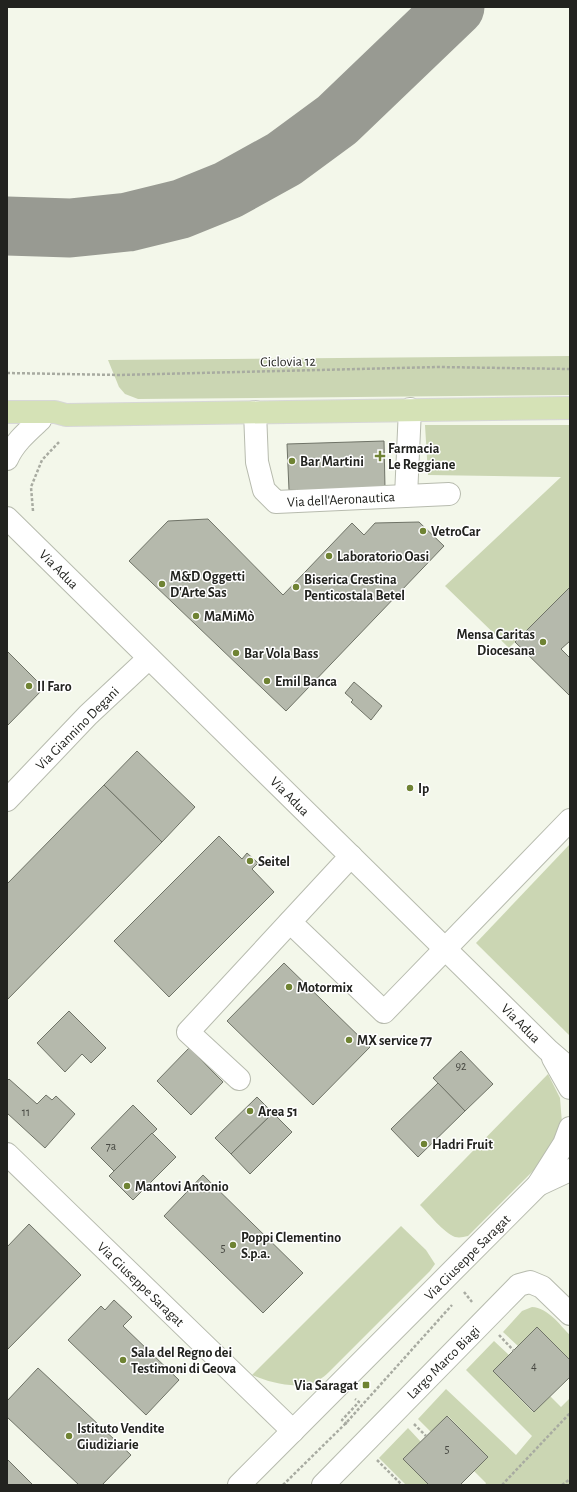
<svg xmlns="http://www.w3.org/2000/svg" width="577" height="1492" viewBox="0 0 577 1492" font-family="'Alegreya Sans',sans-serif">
	<rect width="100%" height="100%" fill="#f3f7ea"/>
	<g fill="#cbd6b3">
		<polygon points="570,356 570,395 138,399 125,394 119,387 108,360"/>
		<polygon points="425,425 570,425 570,587 509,648 445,586 561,477 428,475"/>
		<polygon points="570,844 570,1036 476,943"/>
		<path d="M548 1074 560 1098 562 1123 554 1144 538 1166 468 1236C463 1237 460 1238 455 1237 444 1233 429 1214 420 1205Z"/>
		<path d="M401 1226 426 1250 435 1264 430 1271 329 1372C326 1375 322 1378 319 1380 300 1391 270 1383 252 1375Z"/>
		<path d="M532 1307C548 1308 559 1324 570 1335V1360L518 1346 503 1332 522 1311Z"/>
		<polygon points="494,1341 509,1355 493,1371 533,1412 550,1396 561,1407 570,1398 570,1485 485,1485 486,1483 474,1471 488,1457 448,1416 431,1432 418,1419 446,1389 516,1455 532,1436 466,1370"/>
		<polygon points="408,1428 421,1442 403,1459 429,1485 406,1485 379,1458"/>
	</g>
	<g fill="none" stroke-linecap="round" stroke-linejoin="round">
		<polyline stroke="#989a92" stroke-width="59" points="7,226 70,228 128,222 181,209 228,190 284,159 337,120 455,7"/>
	</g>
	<g fill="#b5b9ac" stroke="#6f7367">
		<polygon points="384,441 385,488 289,490 287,444"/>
		<polygon points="208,519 283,595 352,523 364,535 375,523 419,522 444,546 286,711 129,561 168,521"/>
		<polygon points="570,587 570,641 561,649 570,658 570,696 515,642"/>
		<polygon points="7,651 44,688 7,726"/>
		<polygon points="354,682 382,706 371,720 351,702 353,700 345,693"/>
		<polygon points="137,751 195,807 162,842 104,785"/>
		<polygon points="104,785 162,842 7,1000 7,884"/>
		<polygon points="219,836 242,859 247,853 258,863 252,869 274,892 169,997 114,941"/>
		<polygon points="284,963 370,1047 313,1105 227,1021"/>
		<polygon points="69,1011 106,1048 91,1063 82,1054 65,1072 37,1043"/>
		<polygon points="189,1048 223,1082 191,1115 157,1081"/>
		<polygon points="461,1051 493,1084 465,1111 433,1078"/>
		<polygon points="9,1079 37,1104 46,1095 52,1100 56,1096 75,1114 45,1148 7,1113 7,1081"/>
		<polygon points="438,1083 465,1111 418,1157 391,1129"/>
		<polygon points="257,1097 273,1113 231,1154 215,1138"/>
		<polygon points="133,1105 157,1129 114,1171 91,1148"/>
		<polygon points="273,1113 292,1132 250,1174 231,1154"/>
		<polygon points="152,1133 176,1157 133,1200 109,1176"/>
		<polygon points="203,1175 303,1273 263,1313 164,1216"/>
		<polygon points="29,1224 81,1275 7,1350 7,1247"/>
		<polygon points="114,1300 132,1317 123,1326 179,1380 146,1415 68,1340 101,1306 105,1310"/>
		<polygon points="537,1327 570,1360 570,1377 534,1412 493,1371"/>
		<polygon points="38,1368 131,1455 102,1485 79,1485 7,1417 7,1401"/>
		<polygon points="447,1416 488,1457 460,1485 429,1485 403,1459"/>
		<polygon points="7,1459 33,1485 7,1485"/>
	</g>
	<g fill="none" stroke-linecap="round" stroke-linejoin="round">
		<g stroke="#b7bbae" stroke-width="24">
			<g id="minor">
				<polyline points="255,412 257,462 264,490 276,502 449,494"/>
				<path d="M7 459C14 443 27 432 40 420"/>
				<polyline points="406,496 410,409"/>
				<polyline points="7,518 548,1050 570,1069"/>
				<polyline points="7,800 88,715 149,658"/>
				<polyline points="290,922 384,1012 570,820"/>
				<polyline points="553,1058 570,1088"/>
				<polyline points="239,1079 188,1032 351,856"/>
				<polyline points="7,1154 293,1431"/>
				<polyline points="538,1185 570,1170"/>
				<polyline points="239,1485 538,1185 564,1144 570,1128"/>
				<polyline points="323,1485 519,1285 530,1282 542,1287 570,1314"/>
			</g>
		</g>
		<g stroke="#d7d7d7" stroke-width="24">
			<polyline id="major" points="7,412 55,412 66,415 570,408"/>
		</g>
		<g stroke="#a8aba1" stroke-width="2.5" stroke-dasharray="3 2" stroke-linecap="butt">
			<polyline points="7,373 120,375 437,367 570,369"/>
			<polyline points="33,511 31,487 42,460 60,441"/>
			<polyline points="464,1292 472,1302"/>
			<polyline points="499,1335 514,1351"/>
			<polyline points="347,1424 342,1420 359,1402 355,1399"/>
			<polyline points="414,1424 426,1436"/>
			<polyline points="377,1460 402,1485"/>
			<polyline points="283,1485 346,1423 452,1305"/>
			<polyline points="502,1485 570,1413"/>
			<polyline points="562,1485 570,1479"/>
		</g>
		<use href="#minor" stroke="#fff" stroke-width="22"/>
		<use href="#major" stroke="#d5e2b6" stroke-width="22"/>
	</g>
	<g fill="#6f8333" stroke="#fff" stroke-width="1.5">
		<path d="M378 450h4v4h4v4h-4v4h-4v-4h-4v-4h4z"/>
		<circle cx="292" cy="461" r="4"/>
		<circle cx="423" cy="531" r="4"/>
		<circle cx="329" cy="556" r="4"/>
		<circle cx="162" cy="584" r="4"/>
		<circle cx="296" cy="587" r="4"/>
		<circle cx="196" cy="616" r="4"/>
		<circle cx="543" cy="642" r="4"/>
		<circle cx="236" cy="653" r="4"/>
		<circle cx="267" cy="681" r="4"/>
		<circle cx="29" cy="686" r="4"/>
		<circle cx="410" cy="788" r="4"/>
		<circle cx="250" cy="861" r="4"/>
		<circle cx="289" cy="987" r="4"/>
		<circle cx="349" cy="1040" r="4"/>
		<circle cx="250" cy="1111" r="4"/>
		<circle cx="424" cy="1144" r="4"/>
		<circle cx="127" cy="1186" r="4"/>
		<circle cx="233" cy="1245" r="4"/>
		<circle cx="123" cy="1360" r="4"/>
		<rect x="362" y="1381" width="8" height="8" rx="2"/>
		<circle cx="69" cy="1436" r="4"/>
	</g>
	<g text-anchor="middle" stroke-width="3" stroke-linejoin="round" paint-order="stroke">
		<g font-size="12" fill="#474842">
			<text x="461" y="1070">92</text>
			<text x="26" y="1116">11</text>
			<text x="111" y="1150">7a</text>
			<text x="223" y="1252">5</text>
			<text x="534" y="1370">4</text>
			<text x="447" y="1453">5</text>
		</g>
		<g font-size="14" fill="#22231f" stroke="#fff">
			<text transform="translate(288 361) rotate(-1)" y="5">Ciclovia 12</text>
			<text transform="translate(341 499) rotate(-3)" y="5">Via dell'Aeronautica</text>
			<text transform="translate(59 569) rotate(45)" y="5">Via Adua</text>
			<text transform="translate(77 728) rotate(-45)" y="5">Via Giannino Degani</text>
			<text transform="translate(290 796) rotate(45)" y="5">Via Adua</text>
			<text transform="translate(521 1023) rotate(45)" y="5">Via Adua</text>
			<text transform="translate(467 1257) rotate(-45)" y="5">Via Giuseppe Saragat</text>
			<text transform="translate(141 1284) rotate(44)" y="5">Via Giuseppe Saragat</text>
			<text transform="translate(443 1362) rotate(-45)" y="5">Largo Marco Biagi</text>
		</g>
		<g font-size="14" font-weight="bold" fill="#22231f" stroke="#fff" text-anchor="start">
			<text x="388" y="453">Farmacia<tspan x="388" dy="16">Le Reggiane</tspan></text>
			<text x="300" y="466">Bar Martini</text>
			<text x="431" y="536">VetroCar</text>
			<text x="337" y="561">Laboratorio Oasi</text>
			<text x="170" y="581">M&amp;D Oggetti<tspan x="170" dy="16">D'Arte Sas</tspan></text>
			<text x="304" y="584">Biserica Crestina<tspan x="304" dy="16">Penticostala Betel</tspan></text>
			<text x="204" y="621">MaMiMò</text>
			<text x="535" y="639" text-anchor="end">Mensa Caritas<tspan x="535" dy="16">Diocesana</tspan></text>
			<text x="244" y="658">Bar Vola Bass</text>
			<text x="275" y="686">Emil Banca</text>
			<text x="37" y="691">Il Faro</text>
			<text x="418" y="793">Ip</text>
			<text x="258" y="866">Seitel</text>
			<text x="297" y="992">Motormix</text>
			<text x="357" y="1045">MX service 77</text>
			<text x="258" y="1116">Area 51</text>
			<text x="432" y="1149">Hadri Fruit</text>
			<text x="135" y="1191">Mantovi Antonio</text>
			<text x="241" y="1242">Poppi Clementino<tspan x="241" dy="16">S.p.a.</tspan></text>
			<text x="131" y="1357">Sala del Regno dei<tspan x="131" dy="16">Testimoni di Geova</tspan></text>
			<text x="358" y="1390" text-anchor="end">Via Saragat</text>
			<text x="77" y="1433">Istituto Vendite<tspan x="77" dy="16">Giudiziarie</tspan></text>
		</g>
	</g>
	<rect width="577" height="1492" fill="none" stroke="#22231f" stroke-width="16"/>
</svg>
